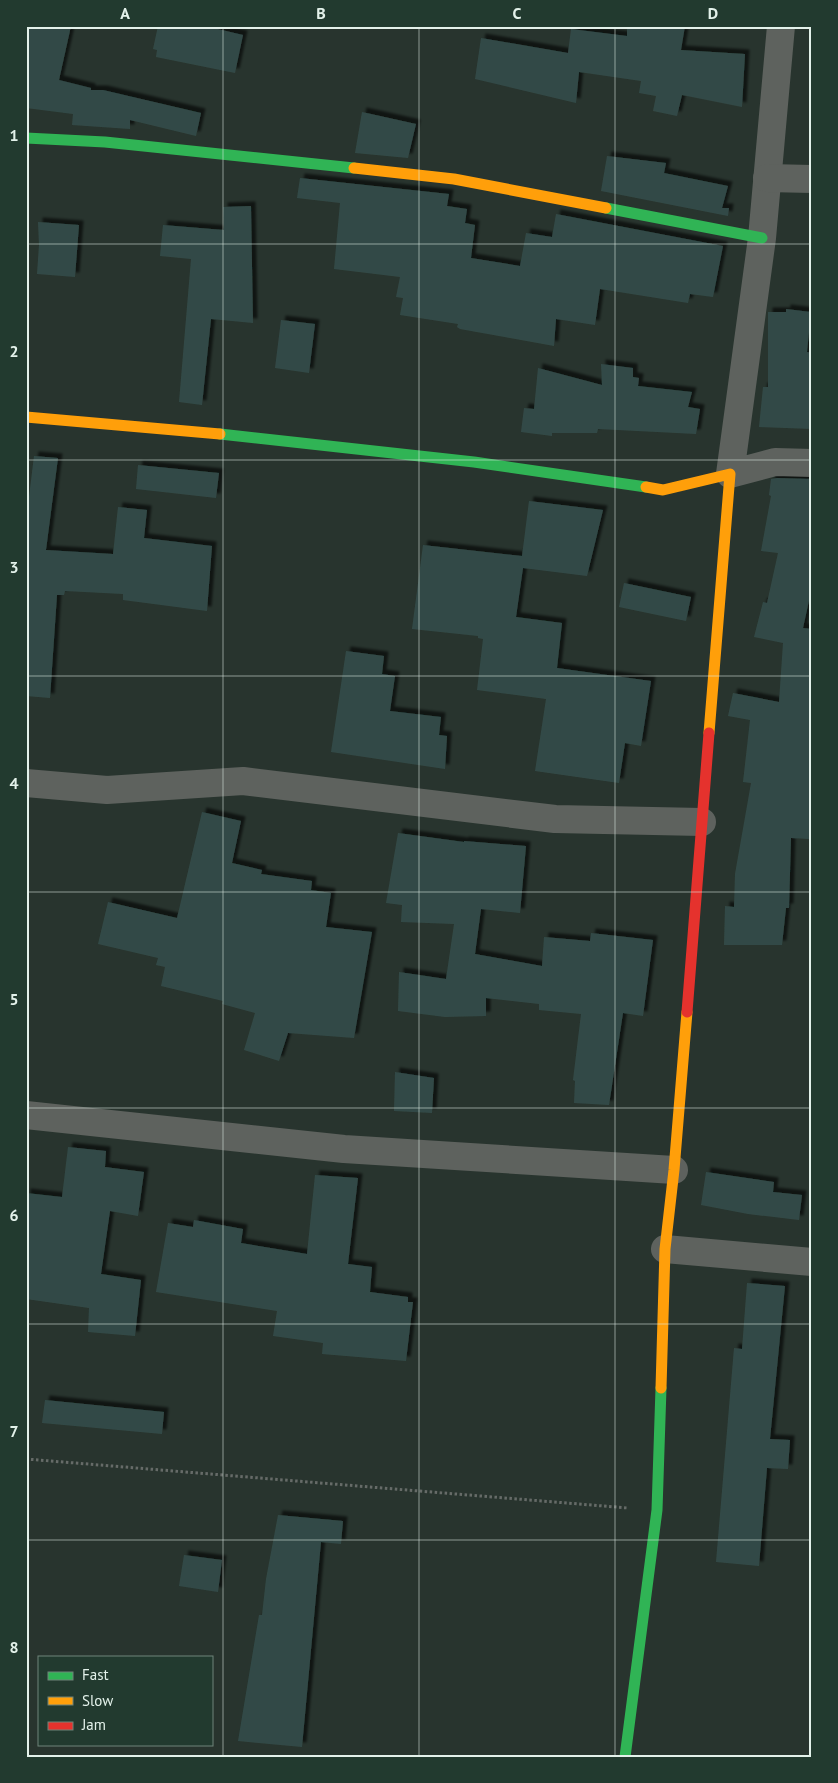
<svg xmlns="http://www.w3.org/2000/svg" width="838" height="1783" viewBox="0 0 838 1783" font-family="'PT Sans',sans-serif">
	<defs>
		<filter id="shadow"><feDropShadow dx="4.5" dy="-4.5" stdDeviation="1" flood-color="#0009"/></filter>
	</defs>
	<rect width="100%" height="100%" fill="#28342e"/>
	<g fill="#334a47" filter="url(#shadow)">
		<polygon points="26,26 71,26 59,80 91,88 91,90 103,90 201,113 196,136 130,120 130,129 72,125 73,114 26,108"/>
		<polygon points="158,26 205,26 243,35 235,73 156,57 157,50 153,49"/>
		<polygon points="627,26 685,26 681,50 745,54 742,107 682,95 677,116 653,111 656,96 639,93 641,81 579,72 576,103 475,79 481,38 568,53 571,29 627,36"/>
		<polygon points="362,112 416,124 408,158 355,153"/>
		<polygon points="607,156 666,163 664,173 728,186 722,208 729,208 728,216 601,191"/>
		<polygon points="300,178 449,194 447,206 467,209 465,223 475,225 471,258 520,266 526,233 552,237 556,214 723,246 713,297 690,294 688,303 600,289 595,325 556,319 554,346 460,329 457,327 458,324 400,315 403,298 396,297 400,277 334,269 340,203 297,198"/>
		<polygon points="251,206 253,323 211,319 202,405 179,402 191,259 160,256 163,225 224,230 223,207"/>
		<polygon points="38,222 79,225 75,277 37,274 39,245"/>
		<polygon points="786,309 811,312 807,352 812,353 812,429 759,427 763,387 768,387 768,312 786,312"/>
		<polygon points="281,320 315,324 309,373 275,368"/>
		<polygon points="601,364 633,368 633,377 639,378 638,386 692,392 688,407 700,409 696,434 598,429 597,433 552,433 552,436 521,432 524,408 534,409 538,368 602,385"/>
		<polygon points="34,456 58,458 46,550 113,554 118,507 147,510 144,538 212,546 207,611 123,600 123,594 65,591 64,595 57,595 50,698 26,696 26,521"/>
		<polygon points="138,465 219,473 216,498 136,489"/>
		<polygon points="777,478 812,479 812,587 803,628 812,629 812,806 809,839 791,838 789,908 786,908 782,945 724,945 725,906 734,907 735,874 751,783 743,782 750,720 728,716 733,693 779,702 783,643 754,637 763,602 767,603 778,553 761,551 771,496 769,495 771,479"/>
		<polygon points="529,501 603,510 587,576 523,568 516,617 562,623 557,668 651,681 641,746 625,743 619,783 535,771 546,699 477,690 483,639 478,638 478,636 412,629 423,545 522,556"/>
		<polygon points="624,583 691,597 686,621 619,607"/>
		<polygon points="346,651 384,656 382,674 395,676 390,711 441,717 439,735 447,736 445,769 331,752"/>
		<polygon points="202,812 241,821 232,863 262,870 261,874 312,881 311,890 331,893 326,927 372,932 354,1038 288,1033 279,1061 244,1050 255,1013 222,1004 223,1001 161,986 165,967 156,965 158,958 98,944 108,902 177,918"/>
		<polygon points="398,833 464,842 464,841 526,846 520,913 481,909 475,954 542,966 544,937 590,941 591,933 653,940 643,1016 623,1013 609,1105 574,1103 575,1081 573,1080 581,1014 539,1010 539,1004 486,998 486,1016 445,1017 398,1011 399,972 446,979 454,924 401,922 402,905 386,903"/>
		<polygon points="395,1072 434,1078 432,1113 394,1111"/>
		<polygon points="68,1147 106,1151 105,1167 144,1172 138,1216 110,1211 101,1274 141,1280 135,1336 88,1332 89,1308 26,1299 26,1193 62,1197"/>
		<polygon points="706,1172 774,1182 773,1192 802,1195 799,1220 748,1214 701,1205"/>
		<polygon points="315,1175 358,1178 348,1264 372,1267 370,1292 408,1297 408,1302 413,1302 406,1361 322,1354 323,1343 273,1336 277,1311 156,1292 168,1223 193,1227 194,1220 243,1229 241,1243 307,1254"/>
		<polygon points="747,1283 785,1286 770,1439 790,1440 788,1469 767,1468 759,1566 716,1562 734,1348 742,1349"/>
		<polygon points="45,1400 164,1412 162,1434 42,1423"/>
		<polygon points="278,1515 343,1521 341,1544 321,1542 302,1747 238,1741 259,1615 262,1615 266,1579"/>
		<polygon points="184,1555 222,1560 218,1592 179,1586"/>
	</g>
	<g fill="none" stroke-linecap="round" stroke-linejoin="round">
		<polyline stroke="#666b68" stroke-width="3" stroke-dasharray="2.5 2.5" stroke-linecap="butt" points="26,1459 628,1508"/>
		<g stroke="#5e625e" stroke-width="28">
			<polyline points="781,26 762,238 730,474 775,462 812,463"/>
			<polyline points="767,178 812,179"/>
			<polyline points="26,783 107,790 243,781 555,819 702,822"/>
			<polyline points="26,1115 344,1149 674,1170"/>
			<polyline points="665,1249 812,1262"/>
		</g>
		<g stroke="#30b455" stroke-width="11">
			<polyline points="26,138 105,142 354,168"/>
			<polyline points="606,208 762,238"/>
			<polyline points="220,434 474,462 646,487"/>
			<polyline points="625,1757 657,1510 661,1388"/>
		</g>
		<g stroke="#ff9f0a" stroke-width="11">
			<polyline points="354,168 454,179 606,208"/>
			<polyline points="26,417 220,434"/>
			<polyline points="646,487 663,490 730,474 709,733"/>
			<polyline points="661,1388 665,1249 674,1170 687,1012"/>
		</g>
		<polyline stroke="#e5322d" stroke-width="11" points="687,1012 709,733"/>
	</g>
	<path fill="none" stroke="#e3f1ea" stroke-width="1" stroke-opacity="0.55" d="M223 26V1757M419 26V1757M615 26V1757M26 244H812M26 460H812M26 676H812M26 892H812M26 1108H812M26 1324H812M26 1540H812"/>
	<rect width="838" height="1783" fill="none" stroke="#223a2f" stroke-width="55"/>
	<rect x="38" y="1656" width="175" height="90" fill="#223a2f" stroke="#6f837a"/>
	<rect x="48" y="1672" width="25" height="8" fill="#30b455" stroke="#6f837a"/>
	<text x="82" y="1680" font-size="15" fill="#e3f1ea">Fast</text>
	<rect x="48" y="1697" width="25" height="8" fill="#ff9f0a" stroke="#6f837a"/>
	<text x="82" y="1706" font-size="15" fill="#e3f1ea">Slow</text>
	<rect x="48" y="1722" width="25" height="8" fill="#e5322d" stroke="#6f837a"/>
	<text x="82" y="1730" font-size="15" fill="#e3f1ea">Jam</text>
	<rect x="28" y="28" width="782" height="1728" fill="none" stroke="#e3f1ea" stroke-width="2"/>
	<g font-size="16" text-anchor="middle" font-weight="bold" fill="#e3f1ea">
		<text x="125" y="19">A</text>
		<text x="321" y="19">B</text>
		<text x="517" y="19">C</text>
		<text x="713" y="19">D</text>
		<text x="14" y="141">1</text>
		<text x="14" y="357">2</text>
		<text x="14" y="573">3</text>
		<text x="14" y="789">4</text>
		<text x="14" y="1005">5</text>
		<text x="14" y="1221">6</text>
		<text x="14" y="1437">7</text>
		<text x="14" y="1653">8</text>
	</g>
</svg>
